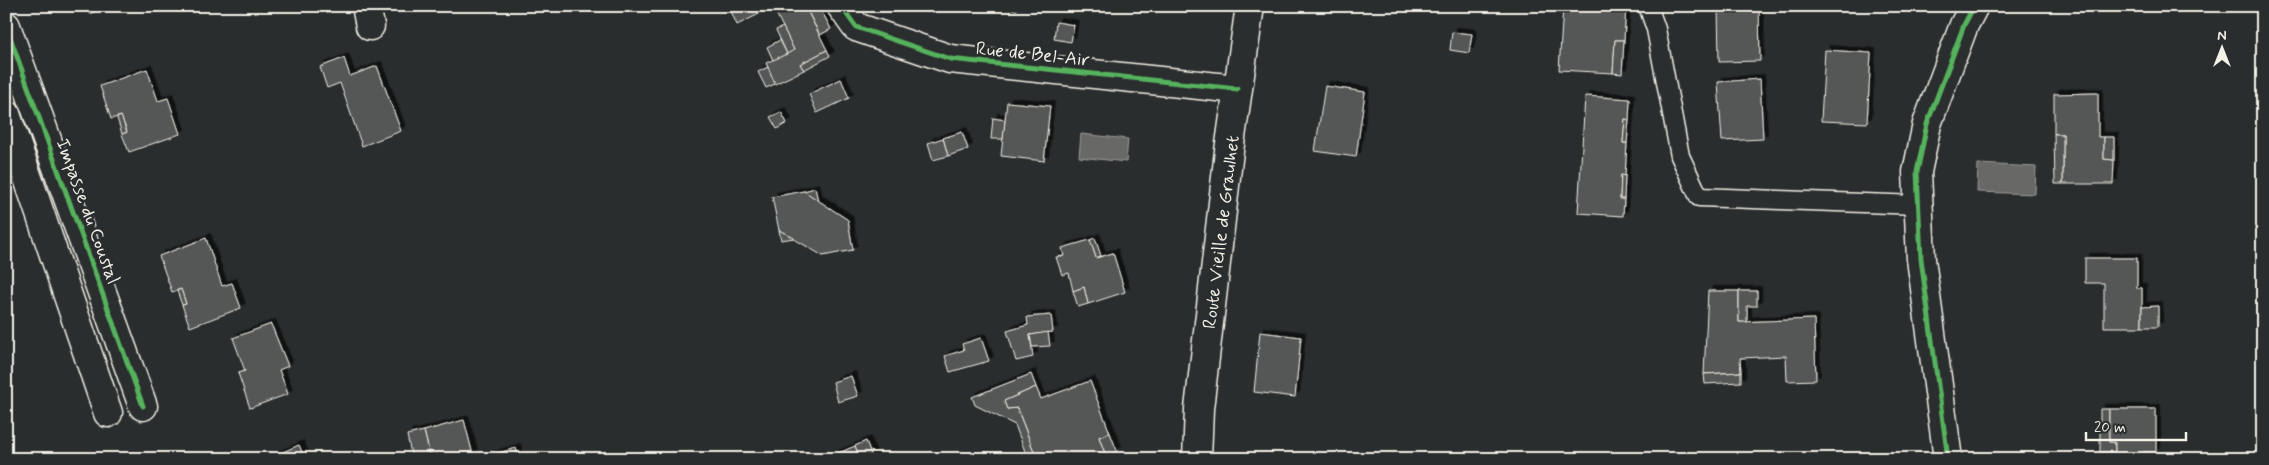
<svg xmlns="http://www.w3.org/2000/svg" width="2269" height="465" viewBox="0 0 2269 465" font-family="Mynerve,sans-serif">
	<defs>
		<filter id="shadow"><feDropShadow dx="4.5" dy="-4.5" stdDeviation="0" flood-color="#0009"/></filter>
	</defs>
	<rect width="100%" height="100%" fill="#2a2d2e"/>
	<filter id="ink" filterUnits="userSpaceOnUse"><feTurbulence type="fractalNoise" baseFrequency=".02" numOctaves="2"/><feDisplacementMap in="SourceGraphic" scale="10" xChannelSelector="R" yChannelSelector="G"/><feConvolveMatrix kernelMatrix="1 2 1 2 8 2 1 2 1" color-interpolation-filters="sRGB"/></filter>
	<g filter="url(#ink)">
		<g fill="#676866" stroke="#9f9f9a">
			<polygon points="1081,134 1128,139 1126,162 1079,157"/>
			<polygon points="1978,164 2036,167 2035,194 1977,192"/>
		</g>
		<g fill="#555756" stroke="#f4f1e8" filter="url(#shadow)">
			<polygon points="87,6 110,6 89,14"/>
			<polygon points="735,6 755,6 759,14 737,25 730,9"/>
			<polygon points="790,6 805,6 827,50 800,64 804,70 775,84 766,63 794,50 776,13"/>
			<polygon points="805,6 819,6 831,29 820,35"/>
			<polygon points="987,6 1018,6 1017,10"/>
			<polygon points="1563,6 1626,6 1624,40 1615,40 1613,73 1559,70"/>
			<polygon points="1718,6 1759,6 1760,61 1719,62"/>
			<polygon points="1056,22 1074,25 1071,42 1054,39"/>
			<polygon points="783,27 794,50 787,54 776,30"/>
			<polygon points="1452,32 1472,34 1469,53 1450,50"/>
			<polygon points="780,40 787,54 773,60 767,47"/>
			<polygon points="1615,40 1624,40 1622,74 1613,73"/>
			<polygon points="827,50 830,56 804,70 800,64"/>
			<polygon points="1825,50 1871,53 1867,123 1821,121"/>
			<polygon points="344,58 350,76 377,66 401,131 362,146 340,83 327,88 320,67"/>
			<polygon points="768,67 775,84 766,88 758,72"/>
			<polygon points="147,69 158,101 168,98 180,134 129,152 122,134 127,132 121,116 111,119 100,86"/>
			<polygon points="841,79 849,98 817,113 809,94"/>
			<polygon points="1760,79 1763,139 1722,141 1718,82"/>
			<polygon points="1325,86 1365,92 1356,157 1315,151"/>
			<polygon points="2098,93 2098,137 2104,137 2104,159 2114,160 2113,184 2063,184 2063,134 2054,134 2054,94"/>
			<polygon points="1585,96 1630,99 1629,120 1625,119 1623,143 1627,143 1625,176 1621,175 1620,199 1624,199 1623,216 1578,213"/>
			<polygon points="1007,102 1050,106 1044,161 1001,156"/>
			<polygon points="781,112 787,123 777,129 770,117"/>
			<polygon points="121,116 127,132 122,134 117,118"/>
			<polygon points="993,118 1005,120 1003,139 991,139"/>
			<polygon points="1625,119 1629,120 1627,143 1623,143"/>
			<polygon points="962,132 968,149 948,156 943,138"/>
			<polygon points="2054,134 2063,134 2063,184 2055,184"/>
			<polygon points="2104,137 2114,137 2114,160 2104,159"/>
			<polygon points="943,138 948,156 933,160 928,143"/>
			<polygon points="1621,175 1625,176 1624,199 1620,199"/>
			<polygon points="815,188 818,201 804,191"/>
			<polygon points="804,191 848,220 853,250 823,256 779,230 772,197"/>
			<polygon points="779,230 794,238 781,240"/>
			<polygon points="206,238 222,286 232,283 241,308 190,327 182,305 186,304 181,289 172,292 159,256"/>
			<polygon points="1095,238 1101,256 1096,258 1090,240"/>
			<polygon points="1090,240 1096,258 1113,253 1125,292 1088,304 1084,287 1073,291 1069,273 1062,275 1056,257 1064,256 1062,248"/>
			<polygon points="2085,258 2137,258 2137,288 2142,288 2142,327 2104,327 2104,283 2085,283"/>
			<polygon points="1084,287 1088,304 1078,307 1073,291"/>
			<polygon points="181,289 186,304 182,305 177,291"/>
			<polygon points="1708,291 1739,291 1739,322 1814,319 1816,380 1787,381 1786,356 1740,358 1741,372 1704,374"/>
			<polygon points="1739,291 1757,291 1757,306 1747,306 1747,322 1739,322"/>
			<polygon points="2158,306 2158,327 2142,327 2142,307"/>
			<polygon points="1051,315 1053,332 1030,335 1033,357 1016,361 1007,331 1028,325 1027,317"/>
			<polygon points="271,324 288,366 279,370 288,394 250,408 238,373 245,371 233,338"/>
			<polygon points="1048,332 1050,346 1032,347 1030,335"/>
			<polygon points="1260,332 1301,337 1295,397 1254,392"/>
			<polygon points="981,338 989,361 950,372 945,356 964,350 962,344"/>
			<polygon points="1741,372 1741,382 1705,384 1704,374"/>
			<polygon points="1031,374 1036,387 1004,401 1007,409 1017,408 1037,459 1028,459 1015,425 975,405 972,397"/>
			<polygon points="851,376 858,396 838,402 833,382"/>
			<polygon points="1090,381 1110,433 1099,437 1106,456 1098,459 1037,459 1017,408 1007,409 1004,401 1036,387 1041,399"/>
			<polygon points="2100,409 2109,409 2109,442 2115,442 2115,452 2100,452"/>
			<polygon points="2109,409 2156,409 2156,452 2144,452 2144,459 2103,459 2103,452 2115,452 2115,442 2109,442"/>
			<polygon points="464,420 474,459 431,459 424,431"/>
			<polygon points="424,431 430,456 412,459 407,435"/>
			<polygon points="1110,433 1117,451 1106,456 1099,437"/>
			<polygon points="866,441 873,459 860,459 855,446"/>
			<polygon points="299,445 305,459 267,459"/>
			<polygon points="855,446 860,459 825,459"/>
			<polygon points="516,448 519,459 478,459"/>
		</g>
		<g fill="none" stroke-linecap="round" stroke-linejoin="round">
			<g stroke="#f4f1e8" stroke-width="21">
				<polyline id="lane" points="1648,6 1656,29 1680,156 1699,197 1919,205"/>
			</g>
			<g stroke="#f4f1e8" stroke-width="31">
				<g id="street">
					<polyline points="366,6 370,26"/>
					<polyline points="841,6 856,27 950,59 1237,89"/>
					<polyline points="6,26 143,406"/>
					<polyline points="6,114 108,413"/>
					<polyline points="1948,459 1921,259 1917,172 1927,124 1964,25 1974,6"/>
				</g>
			</g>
			<g stroke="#f4f1e8" stroke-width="31">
				<polyline id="secondary" points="1197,459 1199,409 1229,151 1250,6"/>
			</g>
			<use href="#lane" stroke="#2a2d2e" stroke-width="18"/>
			<use href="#street" stroke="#2a2d2e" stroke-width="28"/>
			<use href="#secondary" stroke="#2a2d2e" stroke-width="28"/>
			<g stroke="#2a2d2e" stroke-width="8">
				<g id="cycleway">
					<polyline points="841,6 856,27 950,59 1237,89"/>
					<polyline points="6,26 143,406"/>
					<polyline points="1948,459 1921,259 1917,172 1927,124 1964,25 1974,6"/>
				</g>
			</g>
			<use href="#cycleway" stroke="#56b35d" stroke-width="5"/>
		</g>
	</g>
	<g text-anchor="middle" stroke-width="5" stroke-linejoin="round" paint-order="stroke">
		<g font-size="19" fill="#f4f1e8" stroke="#2a2d2e">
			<text transform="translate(1033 53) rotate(6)" y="7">Rue de Bel-Air</text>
			<text transform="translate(89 211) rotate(70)" y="7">Impasse du Coustal</text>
			<text transform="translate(1220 232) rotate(-83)" y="7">Route Vieille de Graulhet</text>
		</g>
	</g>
	<rect width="2269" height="465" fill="none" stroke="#2a2d2e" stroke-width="25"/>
	<rect x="12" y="12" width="2244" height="440" fill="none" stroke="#f4f1e8" stroke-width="2" filter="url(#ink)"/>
	<g transform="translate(2222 48)" stroke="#2a2d2e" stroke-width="4" paint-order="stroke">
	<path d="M0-4L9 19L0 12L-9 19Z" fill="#f4f1e8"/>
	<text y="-8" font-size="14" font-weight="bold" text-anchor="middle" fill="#f4f1e8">N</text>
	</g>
	<path d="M2086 432v8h100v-8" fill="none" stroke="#f4f1e8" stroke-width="2.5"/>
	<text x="2094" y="432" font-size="15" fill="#f4f1e8" stroke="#2a2d2e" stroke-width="4" paint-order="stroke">20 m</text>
</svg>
